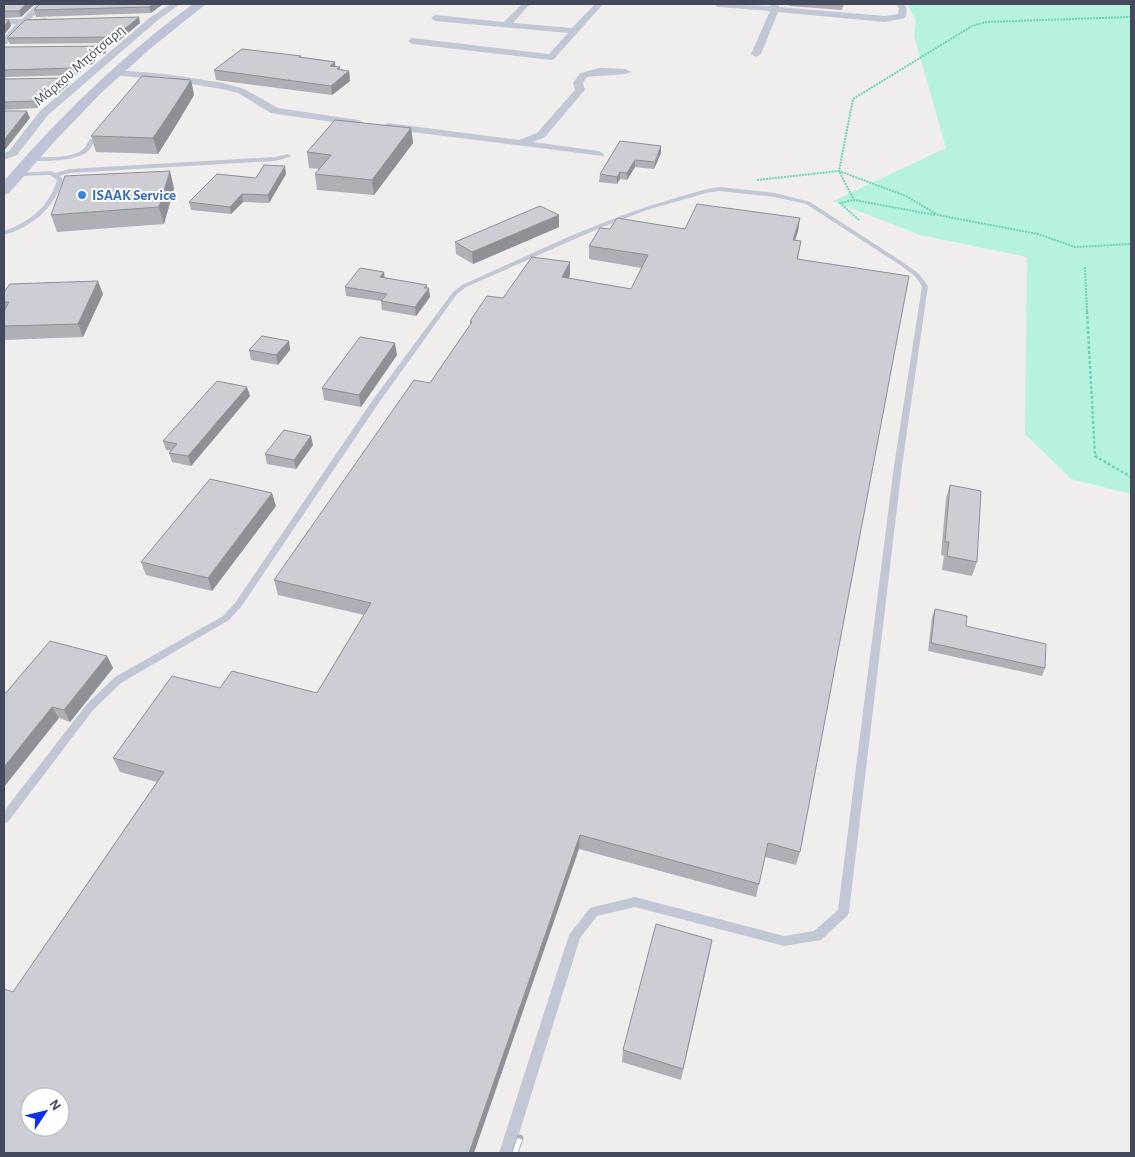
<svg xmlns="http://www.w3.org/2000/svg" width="1135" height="1157" viewBox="0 0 1135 1157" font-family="'Alegreya Sans',sans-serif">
	<rect width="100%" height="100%" fill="#f0eded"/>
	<polygon fill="#b7f2de" points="907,4 1131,4 1131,494 1071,479 1025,434 1027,257 920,235 833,201 946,148 914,36 916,21"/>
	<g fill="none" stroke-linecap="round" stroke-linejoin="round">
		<g stroke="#6dd2bc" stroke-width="2" stroke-dasharray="2 1" stroke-linecap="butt">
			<polyline points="1131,17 986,22 972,26 853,99 839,171 906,196 938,215 1038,234 1075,247 1131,244"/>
			<polyline points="757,180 839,171 854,200"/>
			<polyline points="859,220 840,203 854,200 935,215"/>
			<polyline points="1085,267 1087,312"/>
		</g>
		<polyline stroke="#6dd2bc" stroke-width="2.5" stroke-dasharray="3 2" stroke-linecap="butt" points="1087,311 1095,456 1131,477"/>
		<g fill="#c2c7d6" fill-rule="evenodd">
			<path d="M90 139 95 140C93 143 91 148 89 150 78 162 46 161 31 161L28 159 31 157C44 157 73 159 83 149 86 147 88 142 90 139Z"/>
			<path d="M288 154 291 156 290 157 275 161 70 173 59 176 63 179C55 208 32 227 4 235V231C30 222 49 207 57 180L50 175 18 176 15 174 16 173 51 171 55 173 70 169 275 157Z"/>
			<path d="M719 187 775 193 810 202 904 263 919 274 928 286 902 466 849 912 847 916 821 940 784 946 635 907 597 916 580 938 513 1153H499L569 935 590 908 635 897 784 936 814 931 838 910 894 466 922 286 915 276 900 265 806 204 775 197 719 191 706 193 647 210 600 228 466 287 457 294 378 404 241 607 229 620 121 683 93 710 8 822 4 824V811L87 704 115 677 223 616 235 603 372 401 453 292 462 285C528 256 594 222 663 202 682 196 700 190 719 187Z"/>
		</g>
		<g fill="#c2c7d6" fill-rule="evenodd">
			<polygon points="37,4 45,4 31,19 46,18 50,21 49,23 26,24 7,44 4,45 4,37 16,24 4,25 4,19 22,19"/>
			<polygon points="171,4 180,4 158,20 48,115 17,155 4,160 4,153 9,151 40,111 152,16"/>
			<polygon points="522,4 530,4 513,23 572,28 595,4 603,4 554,59 551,60 412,44 408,41 412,38 549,54 568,33 435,21 431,18 435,15 504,22"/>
			<polygon points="714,4 770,6 770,4 778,4 779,7 885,16 898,14 899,9 896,4 904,4 907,9 905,18 885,22 778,12 761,54 756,57 751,54 770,11 718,7"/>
			<path d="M600 68 626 69 631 72C626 76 597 75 587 77L583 83 585 90 583 92 545 137 533 142 599 151 604 154 603 156 388 129 383 126 388 123 519 140 537 133 575 90 573 83 580 73Z"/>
			<polygon points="115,70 166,74 223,83 244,89 278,108 359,120 364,123 359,126 271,113 238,93 222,89 166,80 112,75 112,71"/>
		</g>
		<path fill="#bec3d8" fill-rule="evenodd" d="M193 4H206L151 48 101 93 54 142 9 193 4 195V181C61 115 123 55 193 4Z"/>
		<g stroke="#aeafb8" stroke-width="7">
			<polyline id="rail" points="515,1153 520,1138"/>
		</g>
		<use href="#rail" stroke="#fff" stroke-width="5" stroke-dasharray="15" stroke-linecap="butt"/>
	</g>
	<g fill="#afb0b7">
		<polygon points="4,4 35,4 21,17 4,18"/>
		<polygon points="163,4 151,13 36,17 34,10"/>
		<polygon points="790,4 844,4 842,10 789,6"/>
		<polygon points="140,23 116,43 10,44 7,38"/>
		<polygon points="4,47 106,53 99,55 92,64 84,67 78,75 4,77"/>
		<polygon points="301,56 301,57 335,62 335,66 340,67 340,70 349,71 350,81 332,95 216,80 214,70"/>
		<polygon points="4,79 68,85 57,94 46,96 37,108 4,110"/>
		<polygon points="191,80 194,95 178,122 158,154 96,152 91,136"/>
		<polygon points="411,128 413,143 374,195 317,190 315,174 319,169 309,168 307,152"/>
		<polygon points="661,146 661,153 654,169 635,167 627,180 620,179 617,184 599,182 600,174"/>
		<polygon points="286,174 269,203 243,202 231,214 191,210 189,202 256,178"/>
		<polygon points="174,188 164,224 57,232 51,215"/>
		<polygon points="800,218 798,231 795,240 801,241 798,259 800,852 796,865 765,857 756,897 579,849 13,992 157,782 120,772 113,758 220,688 317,693 364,615 278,595 274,580 430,383 470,325 470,321 503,298 570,275 569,279 631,289 642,268 589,259 589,246 610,229 685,229"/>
		<polygon points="559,227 473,264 456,254 455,242"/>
		<polygon points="385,278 427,288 430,297 416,316 382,310 381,301 346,296 345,287"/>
		<polygon points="4,292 103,294 83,337 4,340"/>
		<polygon points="289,341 290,350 278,365 251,360 249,350"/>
		<polygon points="397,355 361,407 324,400 322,388"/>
		<polygon points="250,396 191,466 172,462 169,453 171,451 166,450 163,441"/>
		<polygon points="313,445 296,469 267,464 265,454"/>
		<polygon points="950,485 977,562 972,576 942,570 944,556 941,555 946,498"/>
		<polygon points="276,506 212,591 146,575 141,562"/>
		<polygon points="935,609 1045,668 1042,676 928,651 932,617"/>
		<polygon points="107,656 113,668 70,722 59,718 4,695"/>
		<polygon points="710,952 681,1080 622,1062 623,1050"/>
	</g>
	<g fill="#8f9095">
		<polygon points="26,4 35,4 21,17 19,11"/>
		<polygon points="153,4 166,4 163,4 151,13 149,7"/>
		<polygon points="139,17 140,23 116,43 115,37"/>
		<polygon points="9,20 11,26 4,35 4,26"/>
		<polygon points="104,46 106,53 99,55 92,64 84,67 78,75 76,68 82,60 97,48"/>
		<polygon points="335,62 336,72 330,66"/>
		<polygon points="349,71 350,81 332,95 331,86"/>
		<polygon points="66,78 68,85 57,94 46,96 37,108 35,101 43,89"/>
		<polygon points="191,80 194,95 178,122 158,154 153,138"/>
		<polygon points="27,111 30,118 4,151 4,140"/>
		<polygon points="411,128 413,143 374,195 372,180"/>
		<polygon points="661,146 661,153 654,169 655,162"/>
		<polygon points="635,160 635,167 627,180 627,173"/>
		<polygon points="285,166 286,174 269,203 268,195"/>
		<polygon points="170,171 174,188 164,224 159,207"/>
		<polygon points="620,172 620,179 617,184 617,177"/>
		<polygon points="242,194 243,202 231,214 230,207"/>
		<polygon points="559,215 559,227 473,264 472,252"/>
		<polygon points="800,218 798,231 791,253 793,240"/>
		<polygon points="570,262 570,275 562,291 562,277"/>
		<polygon points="384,272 385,281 380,277"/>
		<polygon points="98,281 103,294 83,337 78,324"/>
		<polygon points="427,285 427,291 429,288 430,297 416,316 415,307"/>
		<polygon points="289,341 290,350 278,365 276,355"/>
		<polygon points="395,343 397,355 361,407 359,395"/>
		<polygon points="247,387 250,396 191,466 188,456"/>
		<polygon points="311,436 313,445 296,469 294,460"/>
		<polygon points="272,493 276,506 212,591 208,578"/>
		<polygon points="107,656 113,668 70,722 64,710"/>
		<polygon points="52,707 59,718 4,787 4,767"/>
		<polygon points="580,835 579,849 474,1153 469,1153"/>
	</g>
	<g fill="#cccdd5" stroke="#8f9095" fill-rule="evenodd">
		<polygon points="4,4 26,4 19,11 4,11"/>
		<polygon points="40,4 153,4 149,7 34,10"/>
		<polygon points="139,17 115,37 7,38 25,20"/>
		<polygon points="4,20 9,20 4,26"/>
		<polygon points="104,46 97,48 90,57 82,60 76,68 4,70 4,47"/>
		<polygon points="242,49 301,56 299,57 335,62 330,66 340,67 337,69 349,71 331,86 214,70"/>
		<polygon points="142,76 191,80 174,107 153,138 91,136"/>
		<polygon points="66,78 55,87 43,89 35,101 4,102 4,79"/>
		<polygon points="4,111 27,111 4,140"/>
		<polygon points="335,120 411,128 372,180 315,174 331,155 307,152"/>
		<polygon points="620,141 661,146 655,162 635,160 627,173 620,172 617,177 600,174"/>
		<polygon points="264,165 285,166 268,195 242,194 230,207 189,202 217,174 256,178"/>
		<polygon points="170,171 159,207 51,215 65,176"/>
		<path d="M697 204 800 218 793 240 801 241 797 259 909 276 800 852 768 843 759 884 580 835 469 1153H4V989L13 992 164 772 113 758 172 676 220 688 232 671 317 693 371 603 274 580 414 380 430 383 472 322 470 321 487 296 503 298 532 257 570 262 562 277 631 289 648 255 589 246 600 228 610 229 617 218 685 229ZM30 1097H60V1127H30Z"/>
		<polygon points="540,206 559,215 472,252 455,242"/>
		<polygon points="360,268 384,272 380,277 427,285 424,288 429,288 415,307 381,301 387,294 345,287"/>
		<polygon points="98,281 78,324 4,326 4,311 9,302 4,302 4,292 10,284"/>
		<polygon points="262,336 289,341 276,355 249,350"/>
		<polygon points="360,337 395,343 359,395 322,388"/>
		<polygon points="217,381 247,387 188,456 169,453 177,444 163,441"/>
		<polygon points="284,430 311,436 294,460 265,454"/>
		<polygon points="210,479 272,493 208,578 141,562"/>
		<polygon points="950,485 981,491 977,562 947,556 949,542 945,542"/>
		<polygon points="935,609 967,616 966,626 1046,644 1045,668 931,643"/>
		<polygon points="50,641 107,656 64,710 52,707 4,767 4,695"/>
		<polygon points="656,924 712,940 683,1069 623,1050"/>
	</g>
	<circle fill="#3f7fe0" stroke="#fff" stroke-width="2" cx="82" cy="195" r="5"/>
	<g text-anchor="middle" stroke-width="4" stroke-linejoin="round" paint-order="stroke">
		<g font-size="15" fill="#444a5c" stroke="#fff">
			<text transform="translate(79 65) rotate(-41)" y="5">Μάρκου Μπότσαρη</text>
		</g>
		<g font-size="15" font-weight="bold" fill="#366cbe" stroke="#fff" text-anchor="start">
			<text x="92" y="200">ISAAK Service</text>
		</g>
	</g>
	<rect width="1135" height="1157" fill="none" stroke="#444a5c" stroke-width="10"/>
	<g transform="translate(45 1112) rotate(55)"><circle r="24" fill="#ffffff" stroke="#b4b7be"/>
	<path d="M0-4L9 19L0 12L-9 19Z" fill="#0c30eb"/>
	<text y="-8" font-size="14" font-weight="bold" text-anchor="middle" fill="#444a5c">N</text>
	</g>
</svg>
